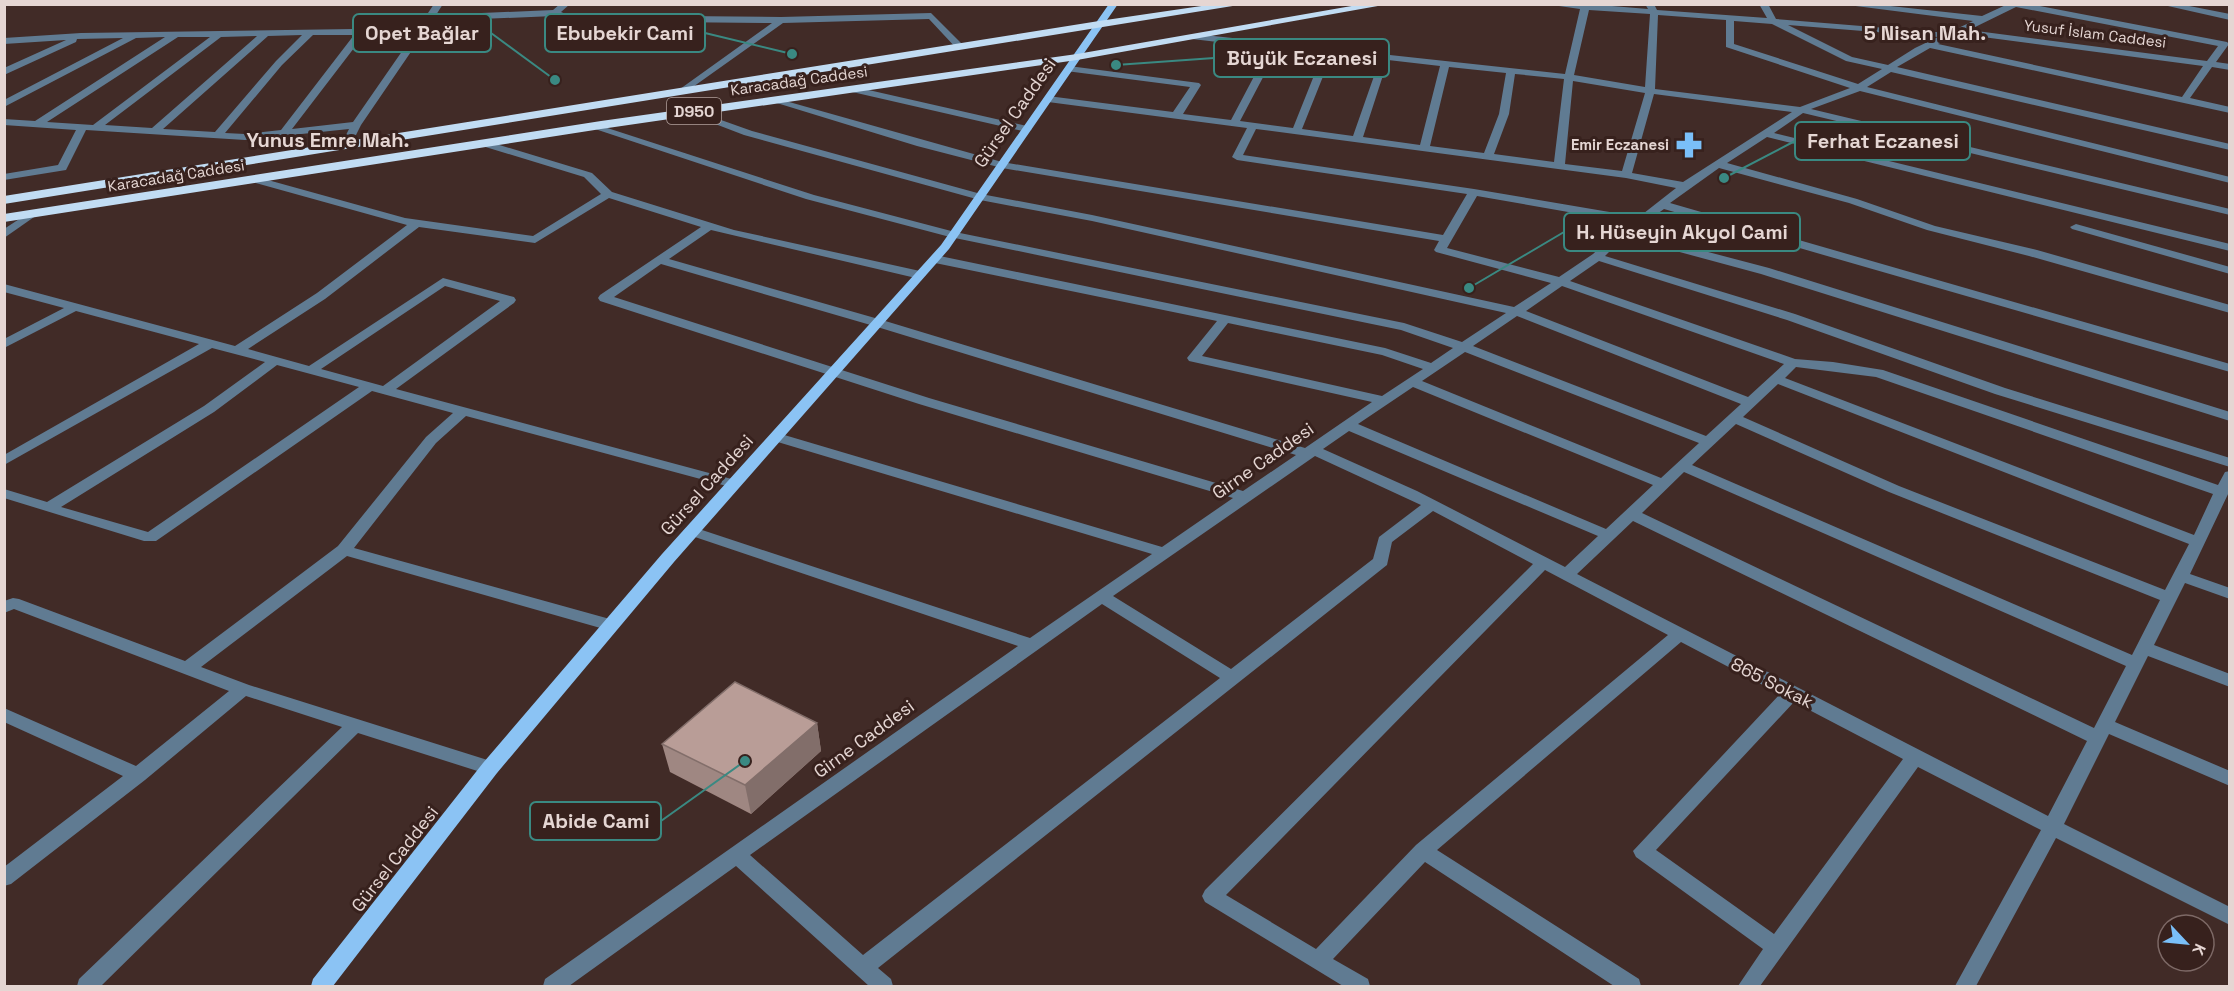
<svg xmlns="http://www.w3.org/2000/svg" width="2234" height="991" viewBox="0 0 2234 991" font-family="'Space Grotesk',sans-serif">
	<rect width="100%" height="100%" fill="#412b27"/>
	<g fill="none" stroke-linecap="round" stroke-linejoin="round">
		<g fill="#607b92" fill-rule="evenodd">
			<path d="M434 4H443L436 15 553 10 560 4H570L561 12 568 15 781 17 931 13 965 47 957 49 929 19 783 23 683 94 678 91 680 89 772 23 567 21 554 16 432 21 361 125 350 147 341 145 349 129 245 140 86 130 66 170 4 180V174L58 165 76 130 4 125V119L35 121 165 37 136 38 4 107V100L123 38 77 39 76 42 4 75V68L66 40 4 44V38L81 33 418 28ZM414 34 353 122 292 129 364 35ZM302 35 276 61 215 132 163 129 268 36ZM313 35H354L281 130 245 134 225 133 282 65ZM257 36 152 128 105 125 221 37ZM178 37H210L93 125 47 122Z"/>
			<path d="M1545 4H1588L1648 9 1645 4H1654L1657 10 1767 18 1759 4H1768L1776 19 1948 33 1973 21 1840 4H1872L1982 16 2008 4H2030L2227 42 2229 44 2216 62 2230 64V70L2212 67 2190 98 2230 107V113L1930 48 1897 67 2230 144V150L1891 72 1867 87 2230 177V183L1860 91 1811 109 2230 209V215L1803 113 1774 133 2230 244V251L1767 137 1727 163 1857 199 1935 226 2037 250 2230 305V313L2029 256 1927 230 1849 203 1719 168 1670 203 2230 364V372L1664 209 1632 232 1769 268 2230 412V421L1761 274 1624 237 1605 256 1795 314 2005 388 2230 458V467L1995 394 1787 320 1599 261 1570 281 1795 359 1833 362 1883 370 2218 485 2225 472 2230 471 2229 492 2190 574 2230 588V599L2185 583 2154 645 2230 674V687L2148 656 2115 722 2230 771V786L2109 734 2064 824 2230 907V925L2056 838 1976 986H1955L2041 830 1918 767 1760 986H1738L1763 949 1636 857 1633 851 1780 694 1681 642 1437 850 1639 979 1641 986H1614L1425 862 1333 959 1368 979 1370 986H1343L1205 902 1202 896 1205 890 1533 564 1433 511 1392 542 1387 565 878 968 891 979 893 986H869L736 866 569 986H543L545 979 1018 646 686 534 683 531 686 528H696L1030 638 1152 554 771 440 769 437 771 434H781L1162 547 1233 498 919 404 600 301 598 298 600 295 701 227 609 198 535 243 419 227 325 299 248 349 309 366 443 278 514 297 516 300 514 303 396 389 739 481 741 484 734 488 466 416 436 443 354 548 617 621 619 625 617 629 611 631 347 556 201 667 249 685 497 763 499 768 497 773 490 775 358 733 101 986H77L79 979 342 727 246 696 145 780 11 884 4 886V867L123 776 4 722V708L136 766 229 691 14 609 4 613V601L13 598 19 599 185 661 338 546 426 437 453 413 372 391 156 541H144L4 498V489L47 502 204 406 265 362 212 348 4 465V455L199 344 76 311 4 348V339L64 308 4 292V284L235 346 317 293 407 225 249 181V177H257L405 218 533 236 601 194 584 177 479 145 478 143 483 140 592 173 612 192 734 230 920 271 926 275 920 279 711 230 669 259 882 320 1305 448 1372 402 1189 361 1187 358 1217 321 935 263 929 259 935 255 1385 348 1431 363 1453 348 1401 330 950 237 806 199 586 126 595 124 814 195 955 232 1404 323 1462 342 1506 313 1092 221 980 200 744 135 684 112 693 110 752 131 981 194 1092 215 1514 307 1551 283 1436 252 1434 250 1439 241 1002 168 917 146 767 100 775 98 1002 162 1443 235 1467 194 1237 160 1232 157 1247 128 1048 102 1043 99 1048 96 1173 112 1190 87 1066 71V67L1069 66 1199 83 1201 85 1183 114 1231 120 1269 48 1192 39V35L1195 34 1565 74 1580 9ZM2016 7 2218 46 2207 61 1969 30ZM1589 10 1650 14 1645 87 1574 75ZM1658 15 1726 20V47L1850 88 1800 107 1655 89ZM1734 21 1772 24 1846 61 1882 69 1858 84 1734 44ZM1788 25 1938 37 1915 48 1888 65 1852 57ZM1960 34 2203 66 2182 97 1938 44ZM1278 49 1323 53 1293 128 1240 121ZM1332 54 1380 59 1353 136 1302 129ZM1388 60 1440 66 1420 145 1363 137ZM1449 67 1506 73 1499 114 1484 153 1430 146ZM1515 74 1564 79 1554 162 1494 154 1509 114ZM1573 81 1645 93 1622 171 1565 164ZM1654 94 1792 112 1683 182 1632 173ZM1256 129 1626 178 1676 188 1639 217 1474 189 1243 155ZM1477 196 1631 223 1618 231 1593 254 1559 277 1447 248ZM661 264 874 326 1296 455 1243 491 929 398 614 297ZM445 286 500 301 383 386 321 369ZM1562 286 1784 364 1748 397 1526 311ZM1517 316 1741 404 1706 436 1473 346ZM1228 323 1382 355 1423 369 1382 396 1202 356ZM1465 352 1699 443 1661 478 1422 381ZM277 365 359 387 148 532 61 507 214 412ZM1796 367 1876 377 2213 494 2194 535 1785 378ZM1778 384 2189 544 2165 590 1899 486 1743 417ZM1413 387 1653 485 1606 529 1358 424ZM1736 424 1889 492 2160 600 2132 655 1692 465ZM1349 431 1598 536 1565 567 1417 491 1323 449ZM1315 456 1421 505 1379 537 1373 559 1231 669 1113 596ZM1684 472 2126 666 2094 728 1642 513ZM1633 521 2087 741 2048 816 1577 574ZM1545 570 1668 635 1416 845 1316 949 1226 895ZM1102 604 1220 678 863 955 750 855ZM1794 702 1903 759 1774 934 1656 850Z"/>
			<polygon points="2159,4 2179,4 2230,14 2230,20"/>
			<polygon points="851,86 1027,126 1032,129 1027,132 848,91 848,87"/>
			<polygon points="33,210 37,211 37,215 4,238 4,229"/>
			<polygon points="2076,224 2230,267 2230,274 2072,229 2070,227"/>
		</g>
		<polygon fill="#8bc3f4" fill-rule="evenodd" points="1109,4 1118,4 949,249 674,562 497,773 333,986 311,986 313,979 483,763 662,554 941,245"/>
		<g fill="#c1dcf3" fill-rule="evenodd">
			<polygon points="1215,4 1245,4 4,204 4,196 1099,21"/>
			<polygon points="1363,4 1389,4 1077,60 601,129 4,222 4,214 601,121 1077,54"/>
		</g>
	</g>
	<polygon fill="#9f8782" points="817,723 821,751 751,814 670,772 662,744"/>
	<polygon fill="#826e6a" points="817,723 821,751 751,814 745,785"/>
	<polygon fill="#b99d97" stroke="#826e6a" stroke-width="1.5" points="735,682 817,723 745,785 662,744"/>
	<defs>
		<g id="pharmacy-bare" transform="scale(2.07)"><path d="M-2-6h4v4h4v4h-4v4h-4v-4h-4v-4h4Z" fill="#7abff8" stroke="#37211d" stroke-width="2.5" paint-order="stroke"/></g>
	</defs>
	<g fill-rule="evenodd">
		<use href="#pharmacy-bare" x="1689" y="145"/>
	</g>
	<g text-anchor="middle" stroke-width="6" stroke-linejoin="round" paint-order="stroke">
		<g font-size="15" fill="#e5d6d3" stroke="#37211d">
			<text transform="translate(2095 34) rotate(7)" y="5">Yusuf İslam Caddesi</text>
			<text transform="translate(799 81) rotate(-8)" y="5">Karacadağ Caddesi</text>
			<text transform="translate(176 176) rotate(-9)" y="5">Karacadağ Caddesi</text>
		</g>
		<g font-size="15" font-weight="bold" fill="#e5d6d3" stroke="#37211d" text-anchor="end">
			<text x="1669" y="150">Emir Eczanesi</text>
		</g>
		<rect fill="#37211d" stroke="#b1a09c" stroke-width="1.5" x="667" y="98" width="54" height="26" rx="4.5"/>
		<g font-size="16" font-weight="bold" fill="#e5d6d3">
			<text x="694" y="117">D950</text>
		</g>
		<g font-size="18" fill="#e5d6d3" stroke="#37211d">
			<text transform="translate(1015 113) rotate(-55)" y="6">Gürsel Caddesi</text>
			<text transform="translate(1263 461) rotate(-35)" y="6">Girne Caddesi</text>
			<text transform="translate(707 485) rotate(-48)" y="6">Gürsel Caddesi</text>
			<text transform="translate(1772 683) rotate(27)" y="6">865 Sokak</text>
			<text transform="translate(864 739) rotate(-36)" y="6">Girne Caddesi</text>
			<text transform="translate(395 859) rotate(-52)" y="6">Gürsel Caddesi</text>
		</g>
		<g font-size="20" font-weight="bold" fill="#e5d6d3" stroke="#37211d">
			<text x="1925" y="40">5 Nisan Mah.</text>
			<text x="328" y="147">Yunus Emre Mah.</text>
		</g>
	</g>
	<path fill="none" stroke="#3a8982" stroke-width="2" d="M555 80L491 33M792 54L705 33M1116 65L1214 58M1724 178L1795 141M1469 288L1564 232M745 761L661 821"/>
	<g fill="#3a8982" stroke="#37211d" stroke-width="2">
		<circle cx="555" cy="80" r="6"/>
		<circle cx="792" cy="54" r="6"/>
		<circle cx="1116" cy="65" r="6"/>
		<circle cx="1724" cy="178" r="6"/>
		<circle cx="1469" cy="288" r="6"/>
		<circle cx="745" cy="761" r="6"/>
	</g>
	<g fill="#37211d" stroke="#3a8982" stroke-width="2">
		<rect x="353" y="14" width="138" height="38" rx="6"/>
		<rect x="545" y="14" width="160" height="38" rx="6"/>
		<rect x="1214" y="39" width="175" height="38" rx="6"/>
		<rect x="1795" y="122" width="175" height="38" rx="6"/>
		<rect x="1564" y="213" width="236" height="38" rx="6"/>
		<rect x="530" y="802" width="131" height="38" rx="6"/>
	</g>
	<g font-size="20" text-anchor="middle" font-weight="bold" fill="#e5d6d3">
		<text x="422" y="40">Opet Bağlar</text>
		<text x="625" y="40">Ebubekir Cami</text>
		<text x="1302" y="65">Büyük Eczanesi</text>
		<text x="1883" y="148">Ferhat Eczanesi</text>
		<text x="1682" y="239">H. Hüseyin Akyol Cami</text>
		<text x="596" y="828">Abide Cami</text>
	</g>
	<rect width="2234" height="991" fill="none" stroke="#e5d6d3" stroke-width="12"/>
	<g transform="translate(2186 943) rotate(116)"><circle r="28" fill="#37211d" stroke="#7d6966" stroke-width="1.5"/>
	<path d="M0-4.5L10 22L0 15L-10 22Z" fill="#7abff8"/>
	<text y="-9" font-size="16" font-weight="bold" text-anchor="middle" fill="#e5d6d3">K</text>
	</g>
</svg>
